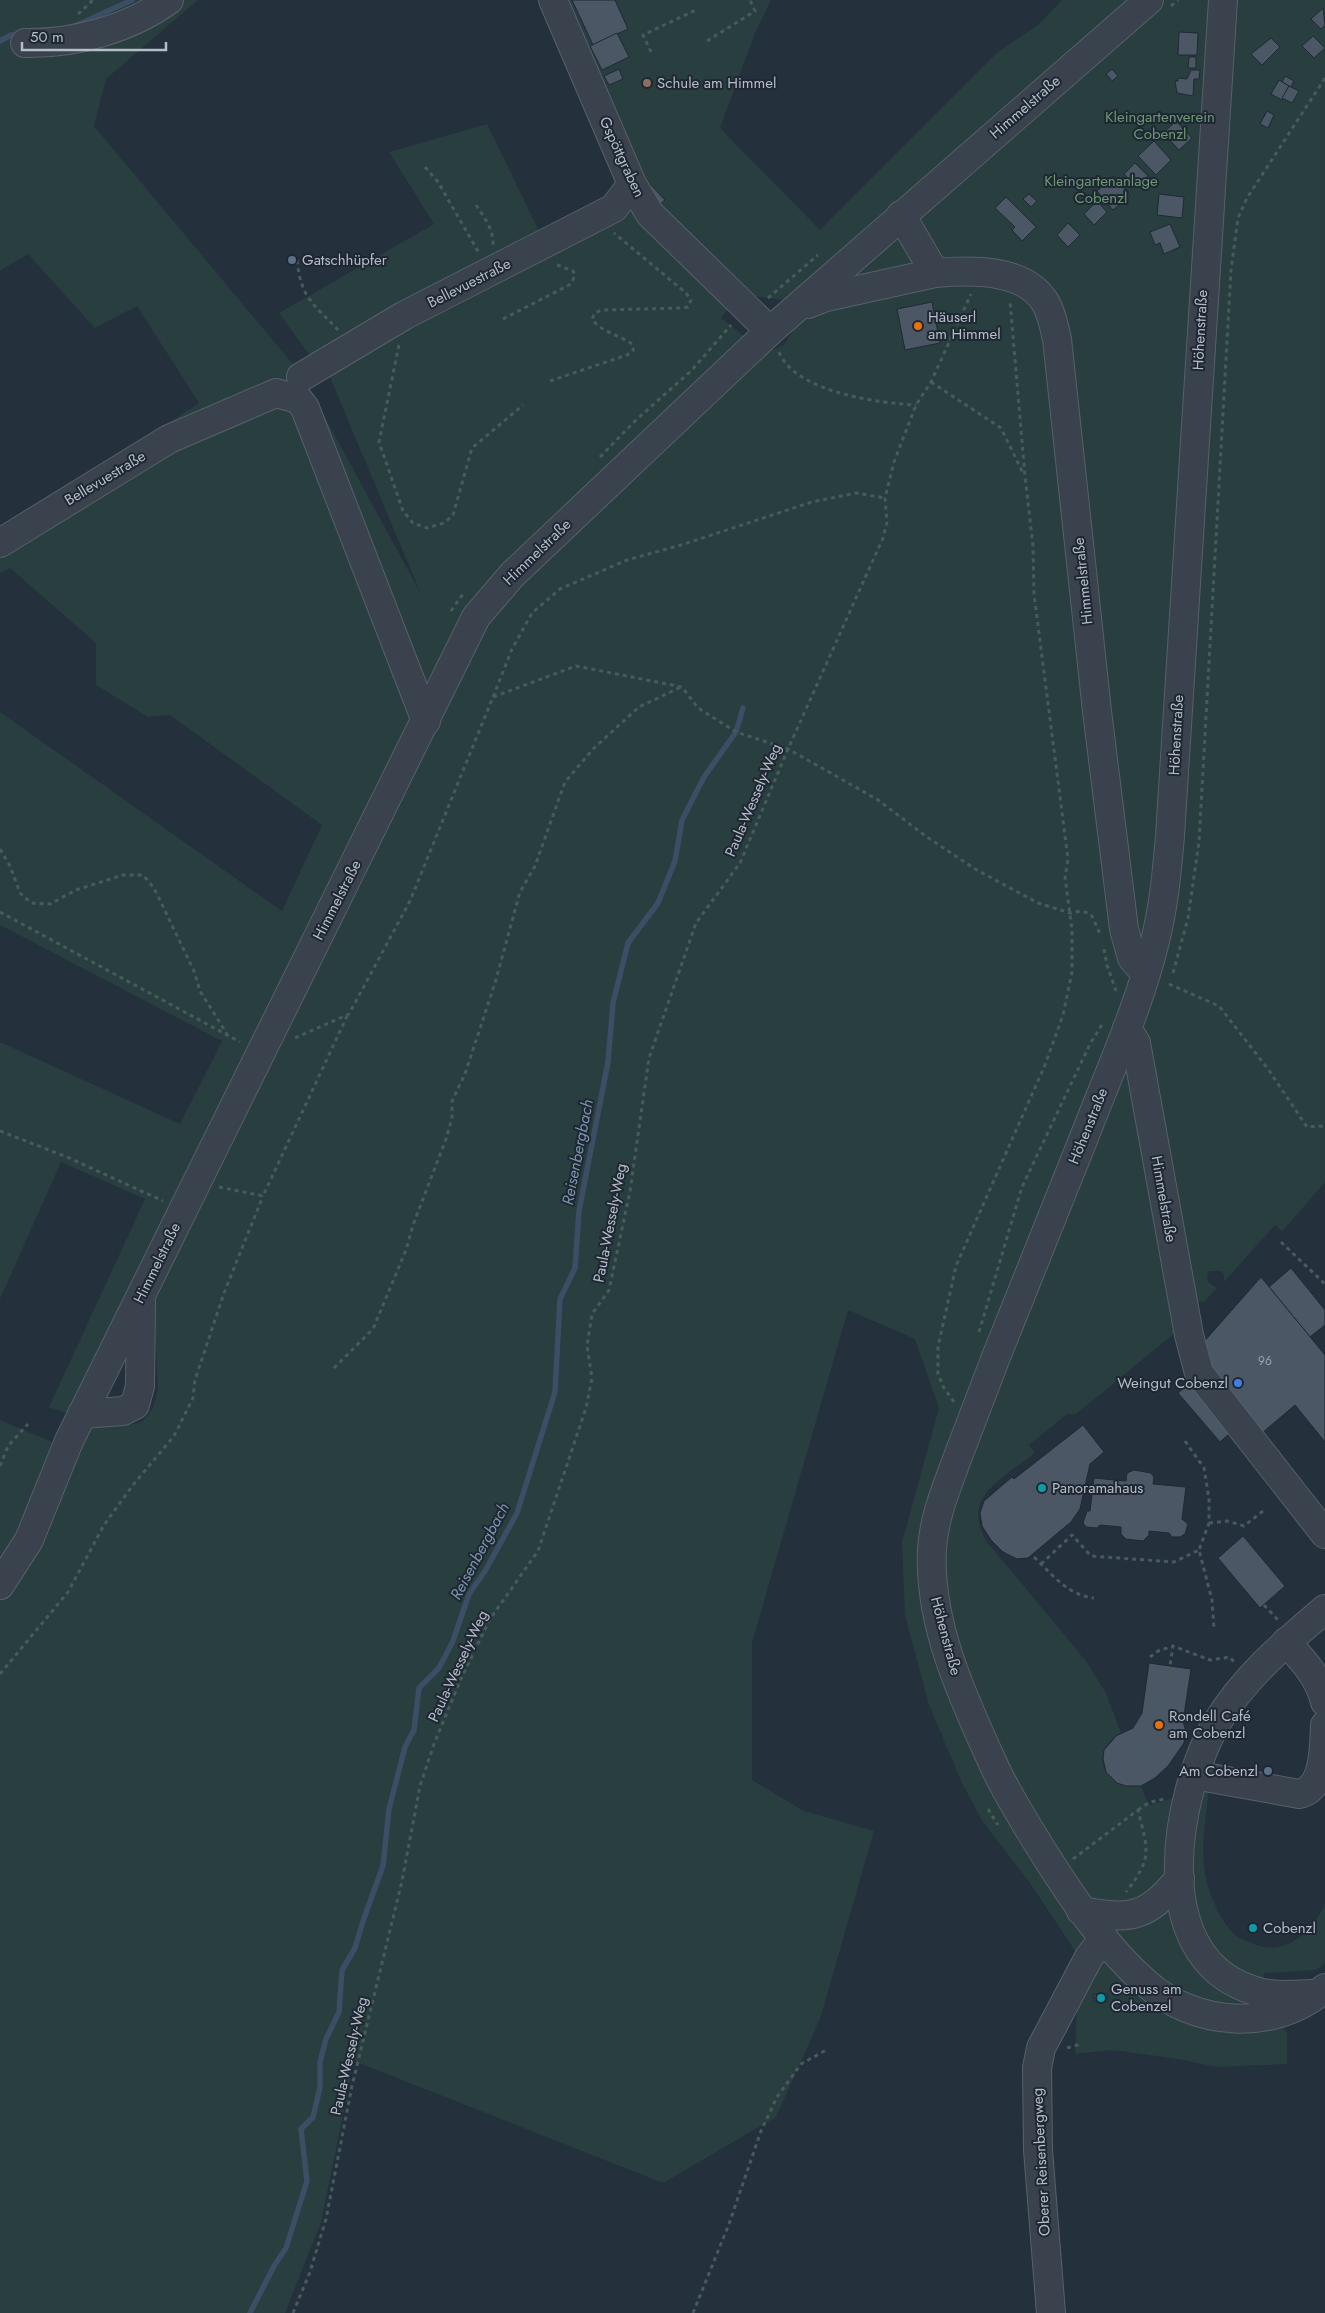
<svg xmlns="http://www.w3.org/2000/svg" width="1325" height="2313" viewBox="0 0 1325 2313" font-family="Jost,sans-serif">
	<rect width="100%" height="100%" fill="#25303d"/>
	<path fill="#283e3f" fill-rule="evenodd" d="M0 0H198L106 79 94 126 302 375 421 594 321 356 313 360 279 313 434 224 389 152 487 124 540 233 610 199 619 178 543 0H771L755 33 720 128 820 230 998 52 1038 25 1062 0H1325V1182L1287 1226 1282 1231 1275 1225 1224 1282V1275L1221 1271H1210L1207 1276 1208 1282 1217 1288 1205 1301 1197 1302 1193 1298 1181 1328 1076 1414H1067L1029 1445 1035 1453C1003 1478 960 1497 987 1542L1086 1661 1106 1693 1121 1733C1086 1752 1105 1790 1141 1786L1149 1805 1209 1788C1206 1819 1199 1852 1207 1883 1212 1901 1221 1921 1234 1934 1238 1938 1245 1940 1251 1943 1284 1958 1313 1933 1325 1903V1963L1316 1970 1264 1973 1265 2005 1287 2033V2064L1217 2067 1178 2059 1112 2050 1075 2054 1079 1957 1030 1883 983 1822 963 1785 929 1705 905 1615 902 1542 939 1408 915 1339 848 1310 752 1643V1780L804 1811 874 1831 820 2019 776 2117 663 2183 354 2061 321 2222 285 2313H0V1420L57 1444 92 1427 136 1424 143 1421 153 1408 158 1389 153 1291 69 1414 49 1407 145 1199 61 1162 0 1299V1042L180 1124 222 1041 0 925V712L282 911 322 825 170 715 148 717 96 685V643L10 568 0 573V531L199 403 137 306 95 328 28 254 0 271ZM740 294 782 300 799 321 784 345 765 353 721 318Z"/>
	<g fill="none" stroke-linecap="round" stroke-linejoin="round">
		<g stroke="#3b4e65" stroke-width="5.5">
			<polyline points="75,26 132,0"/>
			<polyline points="0,41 11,35 22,34"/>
			<polyline points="250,2313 274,2266 286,2248 307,2181 301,2129 313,2117 320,2087 320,2062 326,2039 339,2012 342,1970 355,1948 364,1918 383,1866 389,1809 405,1747 414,1730 419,1688 439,1668 453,1641 469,1594 485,1571 517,1513 555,1392 560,1299 575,1268 579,1211 608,1062 613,1003 628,943 658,903 675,861 682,820 704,777 736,732 743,708"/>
		</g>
	</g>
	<g fill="#4b5765" stroke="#202934">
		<polygon points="572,0 615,0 628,29 593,45"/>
		<polygon points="1323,8 1325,25 1321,29 1311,19"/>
		<polygon points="1179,32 1198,33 1197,55 1178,55"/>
		<polygon points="617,33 629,57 602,70 590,46"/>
		<polygon points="1313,36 1325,48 1314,58 1302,46"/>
		<polygon points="1271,38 1280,47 1262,65 1251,54"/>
		<polygon points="1189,57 1196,57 1196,68 1188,68"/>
		<polygon points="619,69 623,79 609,85 604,76"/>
		<polygon points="1112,69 1118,76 1112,81 1106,74"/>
		<polygon points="1191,70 1200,70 1199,79 1194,79 1193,96 1177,93 1175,81 1178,81 1178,78 1187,79"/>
		<polygon points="1285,76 1294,81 1291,87 1282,82"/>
		<polygon points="1279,80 1289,86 1282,100 1271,94"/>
		<polygon points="1289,86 1299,91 1292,103 1282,98"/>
		<polygon points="1267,111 1274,115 1268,128 1260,124"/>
		<polygon points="1176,121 1192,138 1179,150 1163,133"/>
		<polygon points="1154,141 1171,160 1156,175 1138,156"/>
		<polygon points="1135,163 1148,176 1136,187 1124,174"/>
		<polygon points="1114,176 1130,196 1113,210 1097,191"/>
		<polygon points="651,185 665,200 658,206 644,191"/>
		<polygon points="1029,194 1037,201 1031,207 1023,199"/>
		<polygon points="1159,194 1184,197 1182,218 1157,215"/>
		<polygon points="1006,197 1036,227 1022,241 1012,230 1015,227 995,208"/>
		<polygon points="1097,201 1107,212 1094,225 1084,214"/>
		<polygon points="1068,223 1080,235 1068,247 1057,235"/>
		<polygon points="1170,224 1180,247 1164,254 1160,243 1155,245 1150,232"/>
		<polygon points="932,302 940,343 905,350 897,309"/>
		<polygon points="1291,1268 1325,1310 1325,1325 1310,1337 1269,1287"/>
		<polygon points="1261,1277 1325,1355 1325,1442 1295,1405 1261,1434 1206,1368 1202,1344"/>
		<polygon points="1191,1382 1232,1431 1220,1442 1178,1393"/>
		<polygon points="1083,1425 1104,1452 1090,1464 1080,1509 1071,1522 1028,1558 1017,1559 1003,1552 991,1540 982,1526 980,1513 984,1501 1012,1477 1014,1479"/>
		<polygon points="1134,1470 1151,1473 1154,1477 1153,1484 1186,1487 1182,1519 1188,1524 1185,1534 1180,1537 1172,1537 1169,1533 1149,1531 1149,1535 1143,1541 1126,1539 1121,1534 1121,1527 1100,1525 1097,1528 1086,1527 1083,1523 1087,1511 1090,1511 1094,1478 1126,1481 1127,1473"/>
		<polygon points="1243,1536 1285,1586 1260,1608 1218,1558"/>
		<polygon points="1149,1663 1191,1669 1183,1722 1186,1731 1184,1743 1168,1766 1155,1778 1141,1786 1126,1786 1117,1783 1106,1772 1103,1759 1104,1750 1116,1736 1133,1728 1142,1713"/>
		<polygon points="1094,1994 1108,1994 1107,2002 1094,2001"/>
	</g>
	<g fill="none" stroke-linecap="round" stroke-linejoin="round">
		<g stroke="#57606b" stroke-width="30">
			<g id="minor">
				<polyline points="553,0 632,184 650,214 770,331"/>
				<path d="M1223 0 1170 836C1167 870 1164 904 1156 937 1140 1005 1110 1070 1085 1135 1055 1209 1026 1283 996 1357 983 1391 970 1425 957 1459 946 1489 934 1517 932 1549 928 1626 965 1702 996 1770 1011 1801 1029 1829 1047 1858 1075 1902 1106 1948 1146 1983 1194 2026 1275 2033 1325 1988"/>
				<path d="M25 43C74 44 129 29 169 0"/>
				<path d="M901 215 935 273C970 270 1024 268 1045 302 1052 313 1054 327 1057 339L1097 711 1124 929 1132 958 1145 973"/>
				<polyline points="808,304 826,297 935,273"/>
				<polyline points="301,377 405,315 614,208 632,184"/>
				<polyline points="0,543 169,439 276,393 298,399 305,408 426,721"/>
				<polyline points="1127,1028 1136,1043 1189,1335 1199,1373 1325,1534"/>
				<polyline points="82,1414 123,1411 135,1405 140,1386 141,1302"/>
				<polyline points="0,1585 29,1540 69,1441 476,617 512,575 770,331 1149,0"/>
				<path d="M1286 1642C1303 1660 1319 1677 1325 1702"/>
				<path d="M1194 1775 1299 1794C1325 1789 1324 1747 1325 1725"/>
				<path d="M1081 1911C1132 1920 1146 1918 1180 1878"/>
				<path d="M1312 1994C1291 1995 1269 1997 1249 1989 1147 1953 1175 1796 1216 1724 1244 1677 1284 1644 1325 1609"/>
				<polyline points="1051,2313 1038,2150 1037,2068 1041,2048 1089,1957 1104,1938"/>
			</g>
		</g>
		<g stroke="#475b5d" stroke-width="3" stroke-dasharray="4 4" stroke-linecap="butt">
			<polyline points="1171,6 1178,0"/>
			<polyline points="78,14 93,0"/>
			<polyline points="707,41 755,11 750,0"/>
			<polyline points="651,52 643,35 696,10"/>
			<polyline points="425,167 438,182 479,253"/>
			<path d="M476 205C484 217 494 230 493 245"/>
			<path d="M297 260C301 299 314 304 338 330"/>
			<polyline points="768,298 818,255"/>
			<polyline points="503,319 571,284 575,275 573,271 555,264"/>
			<polyline points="399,345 379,442 403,511 413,523 427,528 444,523 453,515 472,448 523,405"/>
			<path d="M779 352C795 392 878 403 916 405"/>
			<path d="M550 381 627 355 633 351V345C621 335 600 332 592 319L595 313 602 310 681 308 688 307 691 300 686 293 614 233"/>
			<polyline points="931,382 1001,428 1023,473"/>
			<polyline points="600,457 636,420 692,370 731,325"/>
			<polyline points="451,611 463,594"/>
			<polyline points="493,697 512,649 532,613 560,589 627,560 681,545 812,502 856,493 885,498"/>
			<polyline points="0,849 10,866 20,893 31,903 50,904 76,890 123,875 143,875 154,888 194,971 200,991 227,1034"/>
			<polyline points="0,912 240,1042"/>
			<polyline points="1104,949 1107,965 1116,991"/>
			<polyline points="1173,973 1188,918 1199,842 1231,270 1238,218 1247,198 1325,78"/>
			<polyline points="1169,984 1219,1006 1268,1069 1307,1127 1325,1126"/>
			<polyline points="295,1038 349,1014 410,901 493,697 576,666 682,687 698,708 736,732 788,749 836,776 878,800 927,837 975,869 1038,903 1070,913 1081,911 1088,913 1092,916 1100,934"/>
			<polyline points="0,1131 67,1157 163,1201"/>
			<polyline points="219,1187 263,1196 348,1014"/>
			<polyline points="1281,1242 1325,1284"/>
			<polyline points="979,1332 1022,1187 1090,1044 1103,1023"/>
			<polyline points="334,1368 373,1329 406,1250 413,1225 446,1139 452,1118 452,1101 465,1074 495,983 520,892 535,866 565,782 594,748 639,707 681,687"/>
			<polyline points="954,1402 944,1388 938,1374 938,1347 956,1266 1045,1065 1063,1015 1072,972 1072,930 1065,877 1068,859 1034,594 1033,546 1025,476 1010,301"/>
			<polyline points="1185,1441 1204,1468 1209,1499 1209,1523 1199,1550"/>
			<polyline points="0,1466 8,1446 28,1424"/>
			<polyline points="1209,1523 1227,1521 1244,1526 1263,1511"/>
			<path d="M1034 1557C1053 1575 1067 1595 1094 1598"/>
			<polyline points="1041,1564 1072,1535 1091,1556 1174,1562 1199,1550 1212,1600 1214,1628"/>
			<polyline points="1264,1605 1278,1620"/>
			<polyline points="1150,1657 1158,1651 1173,1646"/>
			<polyline points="0,1674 68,1592 104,1525 133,1485 174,1436 193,1398 195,1380 224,1293 263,1196"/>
			<polyline points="1138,1757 1152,1750 1159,1737 1173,1646 1210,1660 1230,1657 1234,1662"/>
			<polyline points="988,1809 998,1825"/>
			<polyline points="1138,1810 1150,1802 1165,1799"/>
			<path d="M1073 1859 1138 1810C1148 1851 1153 1857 1126 1892"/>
			<polyline points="1067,2048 1081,2044"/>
			<polyline points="293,2313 310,2272 326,2219 352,2086 402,1881 420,1786 434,1744 460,1681 490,1619 538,1551 586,1408 592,1378 587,1346 592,1314 609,1290 630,1191 649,1058 696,923 740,863 788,749 883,538 887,522 885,498 894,462 916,405 931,382 971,294"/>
			<polyline points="693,2313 729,2224 761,2131 777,2097 801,2064 828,2049"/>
		</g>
		<use href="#minor" stroke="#39424d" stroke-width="28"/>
	</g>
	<circle fill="#8d6e63" stroke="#1e2732" stroke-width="2" cx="647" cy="83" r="5"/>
	<g fill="#5c6f8a" stroke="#1e2732" stroke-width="2">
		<circle cx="292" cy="260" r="5"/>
		<circle cx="1268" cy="1771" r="5"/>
	</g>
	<g fill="#e8710a" stroke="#1e2732" stroke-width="2">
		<circle cx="918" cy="326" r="5"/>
		<circle cx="1159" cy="1725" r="5"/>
	</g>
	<circle fill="#3f7fe0" stroke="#1e2732" stroke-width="2" cx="1238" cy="1383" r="5"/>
	<g fill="#0f9aa8" stroke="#1e2732" stroke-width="2">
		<circle cx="1042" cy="1488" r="5"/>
		<circle cx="1253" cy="1928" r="5"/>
		<circle cx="1101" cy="1998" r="5"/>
	</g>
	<g text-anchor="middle" stroke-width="4" stroke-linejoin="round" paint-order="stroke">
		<g font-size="12" fill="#9aa4af">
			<text x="1265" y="1365">96</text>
		</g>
		<g font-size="15" fill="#b4bdc8" stroke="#1e2732" text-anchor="start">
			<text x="657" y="88">Schule am Himmel</text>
			<text x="302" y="265">Gatschhüpfer</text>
			<text x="928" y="322">Häuserl<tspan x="928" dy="17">am Himmel</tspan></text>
			<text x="1228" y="1388" text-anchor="end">Weingut Cobenzl</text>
			<text x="1052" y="1493">Panoramahaus</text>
			<text x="1169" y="1721">Rondell Café<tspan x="1169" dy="17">am Cobenzl</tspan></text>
			<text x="1258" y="1776" text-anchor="end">Am Cobenzl</text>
			<text x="1263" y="1933">Cobenzl</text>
			<text x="1111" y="1994">Genuss am<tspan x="1111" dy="17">Cobenzel</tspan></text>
		</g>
		<g font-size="15" fill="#b4bdc8" stroke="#1e2732">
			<text transform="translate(1025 107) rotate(-41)" y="5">Himmelstraße</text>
			<text transform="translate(622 157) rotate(65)" y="5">Gspöttgraben</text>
			<text transform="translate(469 283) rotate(-27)" y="5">Bellevuestraße</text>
			<text transform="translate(1200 330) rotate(-87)" y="5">Höhenstraße</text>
			<text transform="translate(105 478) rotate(-31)" y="5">Bellevuestraße</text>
			<text transform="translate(537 552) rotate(-44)" y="5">Himmelstraße</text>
			<text transform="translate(1083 581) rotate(-96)" y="5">Himmelstraße</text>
			<text transform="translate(1176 735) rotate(-87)" y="5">Höhenstraße</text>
			<text transform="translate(753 800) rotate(-67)" y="5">Paula-Wessely-Weg</text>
			<text transform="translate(337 900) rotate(-63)" y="5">Himmelstraße</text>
			<text transform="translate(1088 1126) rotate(-68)" y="5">Höhenstraße</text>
			<text transform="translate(1164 1199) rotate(80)" y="5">Himmelstraße</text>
			<text transform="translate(610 1223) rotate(-79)" y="5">Paula-Wessely-Weg</text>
			<text transform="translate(157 1263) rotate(-64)" y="5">Himmelstraße</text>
			<text transform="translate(946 1636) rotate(75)" y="5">Höhenstraße</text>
			<text transform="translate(458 1666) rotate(-65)" y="5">Paula-Wessely-Weg</text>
			<text transform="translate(349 2056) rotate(-77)" y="5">Paula-Wessely-Weg</text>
			<text transform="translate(1041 2162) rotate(-93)" y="5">Oberer Reisenbergweg</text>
		</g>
		<g font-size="15" fill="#6c9875" stroke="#1e2732">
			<text x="1160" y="122">Kleingartenverein<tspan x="1160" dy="17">Cobenzl</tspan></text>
			<text x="1101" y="186">Kleingartenanlage<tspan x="1101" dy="17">Cobenzl</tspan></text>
		</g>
		<g font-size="16" font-style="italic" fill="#7d94ae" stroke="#1e2732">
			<text transform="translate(577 1152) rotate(-79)" y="6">Reisenbergbach</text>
			<text transform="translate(479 1551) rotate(-62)" y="6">Reisenbergbach</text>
		</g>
	</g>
	<path d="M22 42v8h144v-8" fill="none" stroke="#b4bdc8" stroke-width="2.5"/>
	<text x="30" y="42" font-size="15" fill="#b4bdc8" stroke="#1e2732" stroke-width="4" paint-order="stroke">50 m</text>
</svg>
